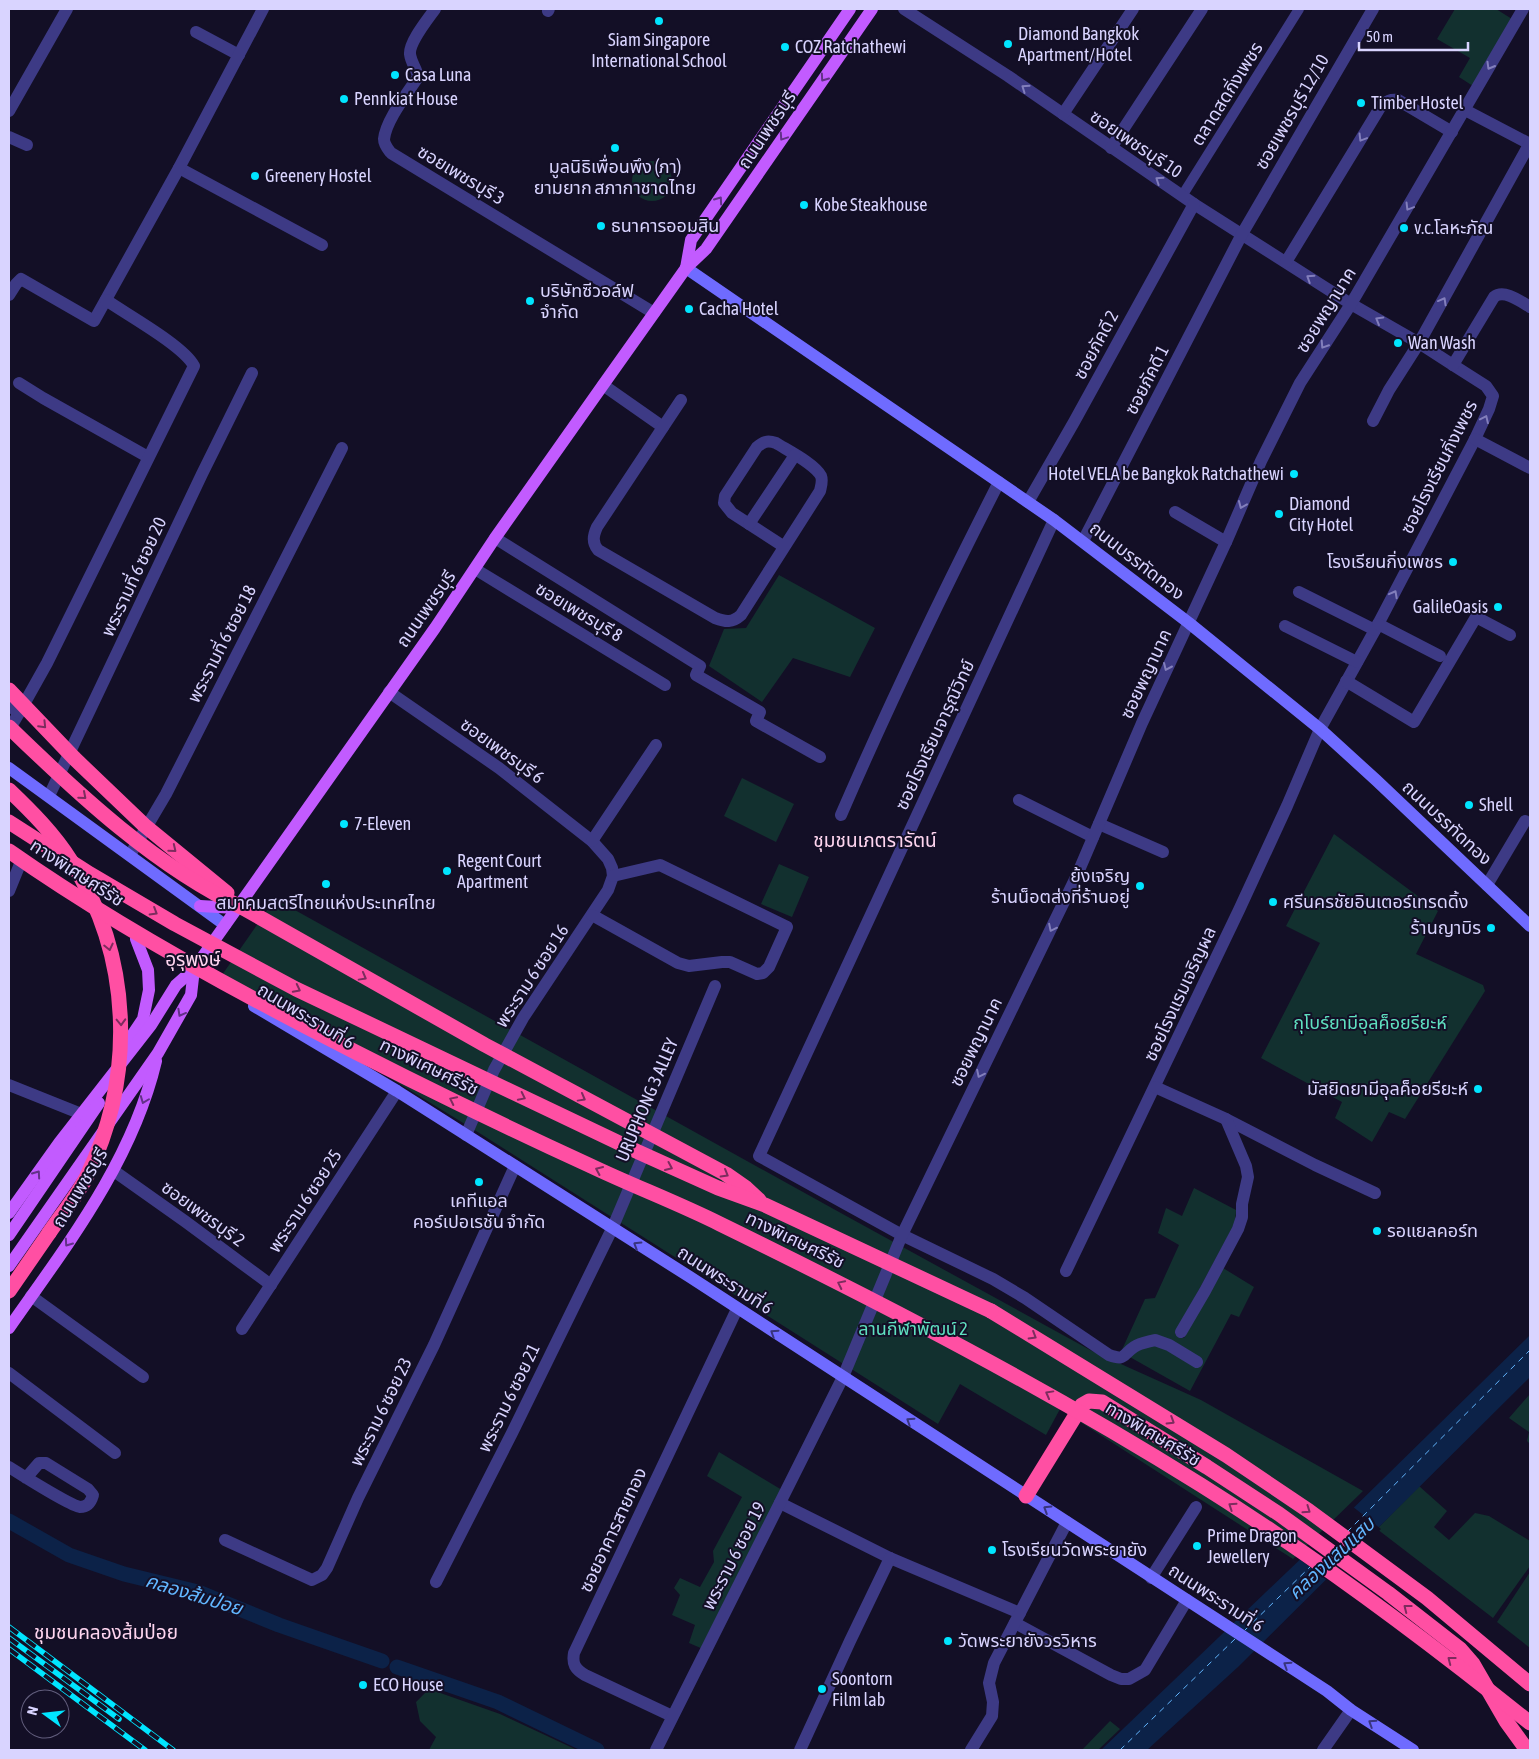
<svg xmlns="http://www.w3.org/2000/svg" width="1539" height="1759" viewBox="0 0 1539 1759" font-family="'Asap Condensed','Noto Sans Thai',sans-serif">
	<rect width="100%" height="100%" fill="#130f26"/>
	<g fill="#12302f">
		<polygon points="1455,9 1496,9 1512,19 1473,86 1459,77 1470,58 1437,39"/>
		<circle cx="652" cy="181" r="20"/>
		<polygon points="779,575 875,628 850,677 793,658 762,702 709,666 724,629 746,628"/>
		<polygon points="742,778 794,804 776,842 724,816"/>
		<polygon points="1334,834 1438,911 1416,954 1483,985 1485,991 1405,1119 1389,1112 1372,1142 1335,1118 1342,1102 1261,1058 1320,943 1286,926"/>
		<polygon points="779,864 809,877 792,917 761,904"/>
		<polygon points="275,899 839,1212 1092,1351 1201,1400 1363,1491 1293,1559 1060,1409 1046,1435 960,1384 938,1424 473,1129 222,975"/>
		<polygon points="1194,1188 1236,1210 1235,1223 1175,1334 1184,1338 1223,1268 1254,1287 1239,1317 1231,1314 1190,1391 1121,1352 1145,1299 1155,1298 1179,1245 1158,1233 1166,1208 1182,1216"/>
		<polygon points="1530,1394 1530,1444 1527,1441 1529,1432 1509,1418"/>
		<polygon points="719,1452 782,1490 703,1649 689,1643 695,1625 672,1615 680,1595 674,1588 680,1578 700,1587 714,1562 713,1551 742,1497 707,1476"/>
		<polygon points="1419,1486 1447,1511 1434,1527 1449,1540 1475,1513 1489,1516 1530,1541 1530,1566 1493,1618 1377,1529"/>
		<polygon points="1530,1572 1530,1648 1497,1622"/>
		<polygon points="429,1689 500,1714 577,1750 429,1750 436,1737 420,1721 416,1702"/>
		<polygon points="1110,1721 1120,1729 1098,1750 1082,1750"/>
	</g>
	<polygon fill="#0c2248" points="1530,1335 1530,1377 1238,1667 1147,1750 1101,1750 1333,1528"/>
	<polygon fill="#130f26" points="1352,1506 1381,1529 1328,1581 1298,1558"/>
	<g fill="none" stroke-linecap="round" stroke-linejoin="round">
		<g stroke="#0c2248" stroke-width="15">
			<polyline points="9,1521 69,1555 124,1574 198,1592 279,1625 382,1661"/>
			<polyline points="397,1667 498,1702 597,1750"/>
		</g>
		<g stroke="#62b6ff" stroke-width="1" stroke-dasharray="6 5" stroke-linecap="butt">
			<polyline points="1347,1532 1530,1350"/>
			<polyline points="1245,1630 1310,1567"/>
			<polyline points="1120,1750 1236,1638"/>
		</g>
		<polyline stroke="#3d3a85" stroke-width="10" points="1182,196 1299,9"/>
		<g stroke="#3d3a85" stroke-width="12">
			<path d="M435 9C428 19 409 42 410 54 411 63 417 69 418 77 407 94 386 120 384 139 384 145 388 149 391 153L654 313"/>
			<polyline points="904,9 1008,76 1194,204 1351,304 1419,343 1453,365 1486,386 1493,396 1489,409 1475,439 1375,630 1320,729 1287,806 1239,910 1066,1271"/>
			<polyline points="548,11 549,9"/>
			<polyline points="196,32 239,55"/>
			<polyline points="1465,110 1530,144"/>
			<polyline points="9,111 67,9"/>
			<polyline points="1063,114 1133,9"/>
			<polyline points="9,137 27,145"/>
			<polyline points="1111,148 1202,9"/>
			<polyline points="179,168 322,245"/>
			<path d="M1286 262 1381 106C1387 101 1390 99 1398 100L1452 132"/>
			<polyline points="9,295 16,284 21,279 94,321 179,168 263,9"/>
			<path d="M1453 365 1494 297C1504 289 1520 301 1530 307"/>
			<polyline points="19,383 43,398 148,457"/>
			<polyline points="603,385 663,427"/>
			<path d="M681 400 597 527C593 536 592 542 598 550L715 618C726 622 732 623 741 615L820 491C821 486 823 481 821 476 815 464 787 450 776 443 767 440 763 442 757 447L725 496 724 503 732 513 783 546"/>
			<polyline points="1373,421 1389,390 1419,343 1530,143"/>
			<polyline points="1475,439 1530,468"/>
			<polyline points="1028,502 1074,422 1194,204"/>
			<polyline points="1175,512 1226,542"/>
			<path d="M1054 520 759 1156 902 1235 993 1279 1025 1298 1109 1355C1126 1361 1122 1355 1134 1347 1140 1343 1148 1342 1155 1340L1169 1345 1197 1362"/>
			<polyline points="749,524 795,455"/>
			<polyline points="495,538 700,666 696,675 760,712 756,721 820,757"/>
			<polyline points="1083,541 1242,234 1373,9"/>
			<polyline points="475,569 665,685"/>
			<polyline points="1299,592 1375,630"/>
			<polyline points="1378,624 1440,656"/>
			<polyline points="1285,626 1357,662"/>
			<polyline points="1346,681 1414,722 1476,617 1510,635"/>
			<polyline points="389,692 499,768 592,841 608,859 612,868 613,876 608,890 523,1018 494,1070 466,1135"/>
			<polyline points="9,705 19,713 9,730"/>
			<path d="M19 713 47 663 194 366C184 346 126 314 106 300"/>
			<polyline points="49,796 202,474 252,373"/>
			<polyline points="1019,800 1093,837"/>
			<path d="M841 815C890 702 943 592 999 482"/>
			<polyline points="1099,824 1163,852"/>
			<polyline points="592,841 656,745"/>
			<polyline points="130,855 166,794 342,448"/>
			<polyline points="1487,885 1525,821"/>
			<polyline points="9,891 20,864"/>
			<polyline points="592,915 678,963 689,966 722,962 730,962 757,974 763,973 769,967 787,927 660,865 613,876"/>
			<polyline points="9,1085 79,1113"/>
			<polyline points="1155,1087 1226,1119 1315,1165 1375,1193"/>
			<polyline points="114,1171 186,1222 271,1285"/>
			<polyline points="31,1296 143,1377"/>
			<polyline points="242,1329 397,1091"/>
			<polyline points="1181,1332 1205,1291 1238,1229 1242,1217 1242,1204 1248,1177 1246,1166 1226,1119"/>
			<polyline points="9,1373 115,1453"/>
			<path d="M9 1467C20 1474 71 1506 80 1507 88 1507 91 1502 93 1495L88 1489 46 1463H39L26 1478"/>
			<polyline points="780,1503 890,1558 1020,1613"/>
			<polyline points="225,1540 312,1580 322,1575 327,1568 358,1498 434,1345 515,1166"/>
			<polyline points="1151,1578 1196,1507"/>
			<polyline points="436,1582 512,1433 612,1229 715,986"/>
			<polyline points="1015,1623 1111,1675 1121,1679 1129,1679 1145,1670 1187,1600"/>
			<path d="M672 1716 585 1675C575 1669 572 1664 574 1653L737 1309"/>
			<polyline points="656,1750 843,1377 902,1235 1077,875 1142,723 1226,542 1261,461 1300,383 1351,304 1523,9"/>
			<polyline points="800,1750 850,1641 890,1558"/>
			<polyline points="971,1750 992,1716 993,1702 989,1683 994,1663 1067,1522"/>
			<polyline points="1323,1750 1351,1710"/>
		</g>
		<g stroke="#6f6bff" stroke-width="12">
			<polyline points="686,268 1054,520 1189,623 1320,729 1376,780 1530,926"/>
			<polyline points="9,768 225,925"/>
			<polyline points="254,1006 397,1091 690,1277 1187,1600 1327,1691 1351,1710 1413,1750"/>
		</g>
		<g stroke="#c25bff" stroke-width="12">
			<polyline points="686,268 691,240 850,9"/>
			<polyline points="200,906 236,908"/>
			<polyline points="122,1050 143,1019 149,990 148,970 136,939"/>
			<polyline points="9,1213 59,1143 151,1025 176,985 194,969 435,628 495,538 603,385 686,268 706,249 872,9"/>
			<polyline points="9,1235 99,1103"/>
			<polyline points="9,1266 158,1053 191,995 194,969"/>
			<path d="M9 1328C67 1245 132 1162 156 1061"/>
		</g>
		<g stroke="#ff4fa3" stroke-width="15">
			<polyline points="9,1291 49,1233"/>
			<polyline points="991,1311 1226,1455 1309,1511 1427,1598 1530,1684"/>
			<polyline points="1026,1496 1082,1405 1089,1401 1102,1402 1207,1467 1279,1514 1388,1593 1447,1639 1460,1649 1473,1664 1506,1721 1527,1750"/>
		</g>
		<g stroke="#00e5ff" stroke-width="5.5">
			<g id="rail">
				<polyline points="9,1627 173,1750"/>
				<polyline points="9,1638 119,1719"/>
				<polyline points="9,1649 145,1750"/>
			</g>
		</g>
		<use href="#rail" stroke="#130f26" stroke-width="4" stroke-dasharray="11" stroke-linecap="butt"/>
		<g stroke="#ff4fa3" stroke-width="15">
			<polyline points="9,690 74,758 144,825 227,893"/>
			<path d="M9 727C78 794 157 868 245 909L485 1045 726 1174 746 1188 759 1200"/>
			<path d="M9 790C32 812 54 834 71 861 132 956 136 1075 87 1176 77 1196 61 1215 49 1233"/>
			<polyline points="9,822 90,874 175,924 296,989 636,1151 718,1188 765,1205 991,1311"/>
			<path d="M9 851C103 917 203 973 305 1026 399 1075 495 1122 591 1166 633 1186 678 1203 720 1224 884 1304 1046 1388 1201 1485 1316 1557 1424 1638 1530 1723"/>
		</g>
	</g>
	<defs><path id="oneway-chevron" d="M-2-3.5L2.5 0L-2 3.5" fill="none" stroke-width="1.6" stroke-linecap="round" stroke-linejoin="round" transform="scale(1.25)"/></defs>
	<g stroke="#837fbc">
		<use href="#oneway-chevron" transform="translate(1490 66) rotate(120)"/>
		<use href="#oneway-chevron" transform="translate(1025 88) rotate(-145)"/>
		<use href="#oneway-chevron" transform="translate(1362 138) rotate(121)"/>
		<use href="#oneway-chevron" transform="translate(1159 180) rotate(-146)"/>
		<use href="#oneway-chevron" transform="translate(1409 207) rotate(121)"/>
		<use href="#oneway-chevron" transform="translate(1310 278) rotate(-147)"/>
		<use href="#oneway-chevron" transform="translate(1443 301) rotate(-61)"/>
		<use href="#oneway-chevron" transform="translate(1379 320) rotate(-150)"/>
		<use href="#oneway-chevron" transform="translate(1324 345) rotate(123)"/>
		<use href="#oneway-chevron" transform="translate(1485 419) rotate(-65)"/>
		<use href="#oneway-chevron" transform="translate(1242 505) rotate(113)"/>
		<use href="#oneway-chevron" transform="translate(1394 594) rotate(-62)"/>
		<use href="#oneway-chevron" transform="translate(1167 667) rotate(114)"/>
		<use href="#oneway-chevron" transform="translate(1052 928) rotate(116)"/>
		<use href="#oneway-chevron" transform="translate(980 1074) rotate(116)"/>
	</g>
	<g stroke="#623188">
		<use href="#oneway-chevron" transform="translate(824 78) rotate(125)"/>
		<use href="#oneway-chevron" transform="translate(783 137) rotate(124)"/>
		<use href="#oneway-chevron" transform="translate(719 200) rotate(-55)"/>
		<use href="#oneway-chevron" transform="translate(181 1013) rotate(119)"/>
		<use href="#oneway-chevron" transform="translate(144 1100) rotate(111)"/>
		<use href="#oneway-chevron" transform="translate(37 1174) rotate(-55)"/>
		<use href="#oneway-chevron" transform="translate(68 1243) rotate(125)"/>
	</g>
	<g stroke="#7d2c5e">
		<use href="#oneway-chevron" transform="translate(43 725) rotate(46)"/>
		<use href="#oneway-chevron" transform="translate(83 796) rotate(41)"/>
		<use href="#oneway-chevron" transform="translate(173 849) rotate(39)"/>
		<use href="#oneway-chevron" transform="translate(154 912) rotate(31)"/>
		<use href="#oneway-chevron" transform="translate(109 947) rotate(77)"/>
		<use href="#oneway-chevron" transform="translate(363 977) rotate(29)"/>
		<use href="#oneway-chevron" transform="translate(297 989) rotate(27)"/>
		<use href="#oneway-chevron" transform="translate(121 1022) rotate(88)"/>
		<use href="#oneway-chevron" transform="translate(522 1097) rotate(26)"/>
		<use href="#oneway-chevron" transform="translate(582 1098) rotate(29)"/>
		<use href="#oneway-chevron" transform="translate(453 1100) rotate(-154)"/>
		<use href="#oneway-chevron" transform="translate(669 1167) rotate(24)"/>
		<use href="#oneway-chevron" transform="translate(599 1170) rotate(-156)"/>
		<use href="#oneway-chevron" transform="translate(725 1174) rotate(30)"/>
		<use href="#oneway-chevron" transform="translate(841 1284) rotate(-154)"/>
		<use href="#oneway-chevron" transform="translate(1033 1336) rotate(31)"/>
		<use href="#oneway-chevron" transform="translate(1049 1394) rotate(-151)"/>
		<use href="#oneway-chevron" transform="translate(1171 1421) rotate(32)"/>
		<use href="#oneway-chevron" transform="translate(1232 1506) rotate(-146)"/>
		<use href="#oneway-chevron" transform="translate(1307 1510) rotate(35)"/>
		<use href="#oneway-chevron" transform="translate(1407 1608) rotate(-142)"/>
		<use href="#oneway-chevron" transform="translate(1451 1660) rotate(-142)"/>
	</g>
	<g stroke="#38347d">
		<use href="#oneway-chevron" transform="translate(637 1245) rotate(-148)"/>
		<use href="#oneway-chevron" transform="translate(774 1333) rotate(-147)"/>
		<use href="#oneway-chevron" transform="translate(910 1421) rotate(-147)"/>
		<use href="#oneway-chevron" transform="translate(1047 1509) rotate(-148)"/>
		<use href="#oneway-chevron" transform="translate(1287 1665) rotate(-147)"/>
		<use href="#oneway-chevron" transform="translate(1372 1723) rotate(-147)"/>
	</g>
	<g fill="#00e5ff" stroke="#130f26" stroke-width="2">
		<circle cx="659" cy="21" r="5"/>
		<circle cx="1008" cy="44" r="5"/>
		<circle cx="785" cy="47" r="5"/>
		<circle cx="395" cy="75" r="5"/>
		<circle cx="344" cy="99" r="5"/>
		<circle cx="1361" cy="103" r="5"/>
		<circle cx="615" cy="148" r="5"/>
		<circle cx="255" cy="176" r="5"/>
		<circle cx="804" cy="205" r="5"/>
		<circle cx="601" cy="226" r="5"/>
		<circle cx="1404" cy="228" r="5"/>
		<circle cx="530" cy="301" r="5"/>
		<circle cx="689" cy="309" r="5"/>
		<circle cx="1398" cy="343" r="5"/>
		<circle cx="1294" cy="474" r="5"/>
		<circle cx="1279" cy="514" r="5"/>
		<circle cx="1453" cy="562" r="5"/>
		<circle cx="1498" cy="607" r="5"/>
		<circle cx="1469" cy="805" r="5"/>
		<circle cx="344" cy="824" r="5"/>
		<circle cx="447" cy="871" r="5"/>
		<circle cx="326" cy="884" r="5"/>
		<circle cx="1140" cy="886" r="5"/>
		<circle cx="1273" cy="902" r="5"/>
		<circle cx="1491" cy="928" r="5"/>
		<circle cx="1478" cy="1089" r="5"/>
		<circle cx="479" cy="1182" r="5"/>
		<circle cx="1377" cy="1231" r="5"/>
		<circle cx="1197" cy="1546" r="5"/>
		<circle cx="992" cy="1550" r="5"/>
		<circle cx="948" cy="1641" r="5"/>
		<circle cx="363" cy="1685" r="5"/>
		<circle cx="822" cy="1689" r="5"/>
	</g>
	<g text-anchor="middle" stroke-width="4" stroke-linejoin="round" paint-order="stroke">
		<g font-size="18" fill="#d9d4ff" stroke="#130f26" text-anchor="start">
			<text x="1018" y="40">Diamond Bangkok<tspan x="1018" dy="21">Apartment/Hotel</tspan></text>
			<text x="659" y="46" text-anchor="middle">Siam Singapore<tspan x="659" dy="21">International School</tspan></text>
			<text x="795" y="53">COZ Ratchathewi</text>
			<text x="405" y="81">Casa Luna</text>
			<text x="354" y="105">Pennkiat House</text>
			<text x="1371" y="109">Timber Hostel</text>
			<text x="615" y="173" text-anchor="middle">มูลนิธิเพื่อนพึง (ภา)<tspan x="615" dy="21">ยามยาก สภากาชาดไทย</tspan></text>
			<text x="265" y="182">Greenery Hostel</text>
			<text x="814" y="211">Kobe Steakhouse</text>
			<text x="611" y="232">ธนาคารออมสิน</text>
			<text x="1414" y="234">v.c.โลหะภัณ</text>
			<text x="540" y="297">บริษัทซีวอล์ฟ<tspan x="540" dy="21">จำกัด</tspan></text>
			<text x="699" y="315">Cacha Hotel</text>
			<text x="1408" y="349">Wan Wash</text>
			<text x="1284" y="480" text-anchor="end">Hotel VELA be Bangkok Ratchathewi</text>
			<text x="1289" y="510">Diamond<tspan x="1289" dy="21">City Hotel</tspan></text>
			<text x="1443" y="568" text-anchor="end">โรงเรียนกิ่งเพชร</text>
			<text x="1488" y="613" text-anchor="end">GalileOasis</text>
			<text x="1479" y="811">Shell</text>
			<text x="354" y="830">7-Eleven</text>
			<text x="457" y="867">Regent Court<tspan x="457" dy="21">Apartment</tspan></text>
			<text x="1130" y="882" text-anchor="end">ย้งเจริญ<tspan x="1130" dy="21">ร้านน็อตส่งที่ร้านอยู่</tspan></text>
			<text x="1283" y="908">ศรีนครชัยอินเตอร์เทรดดิ้ง</text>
			<text x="326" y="909" text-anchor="middle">สมาคมสตรีไทยแห่งประเทศไทย</text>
			<text x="1481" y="934" text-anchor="end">ร้านญาบิร</text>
			<text x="1468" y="1095" text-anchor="end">มัสยิดยามีอุลค็อยรียะห์</text>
			<text x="479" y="1207" text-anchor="middle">เคทีแอล<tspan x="479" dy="21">คอร์เปอเรชัน จำกัด</tspan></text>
			<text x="1387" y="1237">รอแยลคอร์ท</text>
			<text x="1207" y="1542">Prime Dragon<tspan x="1207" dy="21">Jewellery</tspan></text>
			<text x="1002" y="1556">โรงเรียนวัดพระยายัง</text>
			<text x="958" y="1647">วัดพระยายังวรวิหาร</text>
			<text x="832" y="1685">Soontorn<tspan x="832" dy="21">Film lab</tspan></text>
			<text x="373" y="1691">ECO House</text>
		</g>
		<g font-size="18" fill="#d9d4ff" stroke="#130f26">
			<text transform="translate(1227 94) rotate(-58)" y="6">ตลาดสดกิ่งเพชร</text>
			<text transform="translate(1292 112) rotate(-60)" y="6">ซอยเพชรบุรี 12/10</text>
			<text transform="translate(767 130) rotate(-56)" y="6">ถนนเพชรบุรี</text>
			<text transform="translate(1136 144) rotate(34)" y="6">ซอยเพชรบุรี 10</text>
			<text transform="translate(461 175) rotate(31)" y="6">ซอยเพชรบุรี 3</text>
			<text transform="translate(1326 310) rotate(-58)" y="6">ซอยพญานาค</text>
			<text transform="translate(1096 345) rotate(-62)" y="6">ซอยภัคดี 2</text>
			<text transform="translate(1147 380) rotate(-63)" y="6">ซอยภัคดี 1</text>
			<text transform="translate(1439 467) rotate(-63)" y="6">ซอยโรงเรียนกิ่งเพชร</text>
			<text transform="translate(1137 561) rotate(38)" y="6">ถนนบรรทัดทอง</text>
			<text transform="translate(134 577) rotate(-65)" y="6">พระรามที่ 6 ซอย 20</text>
			<text transform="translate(426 609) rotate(-55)" y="6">ถนนเพชรบุรี</text>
			<text transform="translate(579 612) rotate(31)" y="6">ซอยเพชรบุรี 8</text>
			<text transform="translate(222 644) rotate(-63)" y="6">พระรามที่ 6 ซอย 18</text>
			<text transform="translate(1146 674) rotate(-65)" y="6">ซอยพญานาค</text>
			<text transform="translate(935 735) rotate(-65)" y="6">ซอยโรงเรียนจารุณีวิทย์</text>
			<text transform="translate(502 751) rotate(36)" y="6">ซอยเพชรบุรี 6</text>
			<text transform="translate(1447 823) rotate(43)" y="6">ถนนบรรทัดทอง</text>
			<text transform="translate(77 873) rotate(33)" y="6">ทางพิเศษศรีรัช</text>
			<text transform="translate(532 976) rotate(-57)" y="6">พระราม 6 ซอย 16</text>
			<text transform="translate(1180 994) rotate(-65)" y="6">ซอยโรงแรมเจริญผล</text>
			<text transform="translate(306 1016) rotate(31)" y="6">ถนนพระรามที่ 6</text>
			<text transform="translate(976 1042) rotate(-64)" y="6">ซอยพญานาค</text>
			<text transform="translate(429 1067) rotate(26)" y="6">ทางพิเศษศรีรัช</text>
			<text transform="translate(647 1100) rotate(-67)" y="6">URUPHONG 3 ALLEY</text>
			<text transform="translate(80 1188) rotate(-59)" y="6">ถนนเพชรบุรี</text>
			<text transform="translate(305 1201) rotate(-57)" y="6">พระราม 6 ซอย 25</text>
			<text transform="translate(203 1214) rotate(36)" y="6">ซอยเพชรบุรี 2</text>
			<text transform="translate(795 1240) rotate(26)" y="6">ทางพิเศษศรีรัช</text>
			<text transform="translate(725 1280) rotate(33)" y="6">ถนนพระรามที่ 6</text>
			<text transform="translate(509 1398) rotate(-64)" y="6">พระราม 6 ซอย 21</text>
			<text transform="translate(381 1412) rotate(-64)" y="6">พระราม 6 ซอย 23</text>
			<text transform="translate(1153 1434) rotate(31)" y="6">ทางพิเศษศรีรัช</text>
			<text transform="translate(613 1530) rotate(-65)" y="6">ซอยอาคารสายทอง</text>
			<text transform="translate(734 1556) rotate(-63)" y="6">พระราม 6 ซอย 19</text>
			<text transform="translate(1216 1598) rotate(33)" y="6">ถนนพระรามที่ 6</text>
		</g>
		<g font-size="18" fill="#5fe0c0" stroke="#130f26">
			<text x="1370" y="1029">กุโบร์ยามีอุลค็อยรียะห์</text>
			<text x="913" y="1335">ลานกีฬาพัฒน์ 2</text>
		</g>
		<g font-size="19" fill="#ffd6f0" stroke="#130f26">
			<text x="875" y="847">ชุมชนเภตรารัตน์</text>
			<text x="193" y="966">อุรุพงษ์</text>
			<text x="106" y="1639">ชุมชนคลองส้มป่อย</text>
		</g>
		<g font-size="19" font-style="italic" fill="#62b6ff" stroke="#130f26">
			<text transform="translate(1331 1558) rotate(-43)" y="7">คลองแสนแสบ</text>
			<text transform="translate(194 1594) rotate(17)" y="7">คลองส้มป่อย</text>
		</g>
	</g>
	<rect width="1539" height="1759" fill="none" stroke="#d9d4ff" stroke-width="20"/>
	<g transform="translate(45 1714) rotate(285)"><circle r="24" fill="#130f26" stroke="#625e7d"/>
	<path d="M0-4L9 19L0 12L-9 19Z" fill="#00e5ff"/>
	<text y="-8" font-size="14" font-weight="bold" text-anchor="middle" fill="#d9d4ff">N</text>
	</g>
	<path d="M1359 42v8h109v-8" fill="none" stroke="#d9d4ff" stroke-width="2.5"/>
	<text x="1366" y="42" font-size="15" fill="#d9d4ff" stroke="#130f26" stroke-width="4" paint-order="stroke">50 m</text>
</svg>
